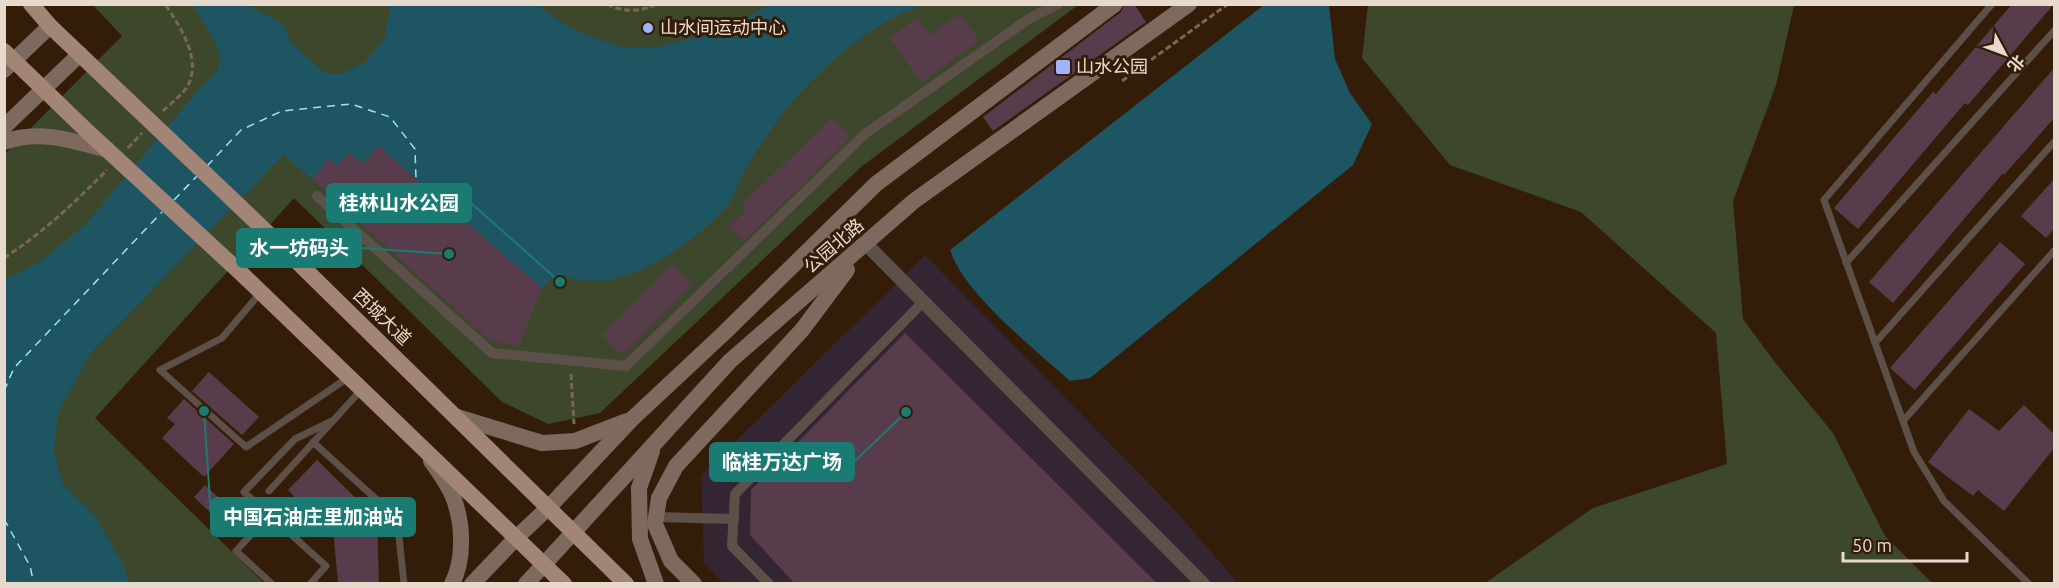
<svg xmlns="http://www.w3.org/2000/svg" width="2059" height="588" viewBox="0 0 2059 588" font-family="Ubuntu,'Noto Sans SC',sans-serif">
	<rect width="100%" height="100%" fill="#331d09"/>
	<polygon fill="#332531" points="925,255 1174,509 1238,583 723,583 704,563 701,475"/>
	<g fill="#3d472c">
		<polygon points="93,5 1078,5 861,167 600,413 548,424 502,402 294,198 95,418 264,583 5,584 5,154 122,36"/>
		<polygon points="1368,5 1794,5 1776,85 1733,201 1743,319 1774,361 1833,433 1885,536 1932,583 1485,583 1593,508 1727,464 1716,333 1581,212 1450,165 1362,58"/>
	</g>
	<g fill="#1e5562">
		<path d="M1265 4 1329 5 1335 59 1350 93 1372 124 1353 165 1090 378 1070 381C1035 349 965 295 950 250Z"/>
		<path d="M193 5H248L283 24 290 42 326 74H341L365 62 384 40 390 9 388 5H538L563 24 589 36 625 48H654L714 32 738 23 769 5H923C871 21 807 79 776 123 764 140 751 158 742 177 737 186 734 197 728 205 701 238 636 283 592 281 581 281 568 277 556 275L542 288 378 146 363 164 349 152 337 166 329 159 312 179 283 155 89 355 58 413 54 450 62 484 94 514 123 564 129 583 5 584V280L41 261 85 225 196 93 218 70 221 56 212 36Z"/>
	</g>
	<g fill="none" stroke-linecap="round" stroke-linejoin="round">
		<g stroke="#95e6fb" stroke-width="1.5" stroke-dasharray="8 6" stroke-linecap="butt">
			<polyline points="207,166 241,130 282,111 351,104 390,117 415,149 416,179"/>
			<polyline points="174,200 197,176"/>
			<polyline points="4,391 14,368 162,212"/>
			<polyline points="4,519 30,566 34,584"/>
		</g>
	</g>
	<g fill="#593c4b">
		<polygon points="1125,4 1134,4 1146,22 993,131 983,117 1121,12"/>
		<polygon points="2012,4 2054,4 1968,105 1965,103 1858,229 1834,208 1933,92 1936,94"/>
		<polygon points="960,14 979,41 921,82 890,38 917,18 930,35"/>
		<polygon points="2055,67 2055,117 2004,175 2003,173 1893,303 1869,282"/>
		<polygon points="832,118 851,137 744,241 729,227 747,209 742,204"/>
		<polygon points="378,146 542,288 519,346 489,340 312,179 329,159 337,166 349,152 363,164"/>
		<polygon points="2055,178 2055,228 2046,238 2021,216"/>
		<polygon points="2000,242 2025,264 1915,390 1890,368"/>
		<polygon points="672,265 692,285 622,355 602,335"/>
		<polygon points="905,333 1158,584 795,584 750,535 751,490"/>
		<polygon points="209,372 259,417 242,435 192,391"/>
		<polygon points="184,399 234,444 204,477 162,438 175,424 167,418"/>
		<polygon points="2024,405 2055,435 2055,447 2004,511 1978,490 1973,496 1928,462 1969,409 1999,431"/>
		<polygon points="317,460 377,519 379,584 338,584 334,538 288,490"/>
		<polygon points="205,485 244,521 233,534 194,497"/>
	</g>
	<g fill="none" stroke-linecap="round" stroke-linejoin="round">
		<g stroke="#796655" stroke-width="3" stroke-dasharray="6 3" stroke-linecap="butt">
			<path d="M607 4C624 13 640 12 657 4"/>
			<polyline points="1122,81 1228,4"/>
			<path d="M163 111C171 103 185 93 189 83 201 57 179 25 165 4"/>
			<polyline points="128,148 142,133"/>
			<path d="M4 258C43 233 75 202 107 170"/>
			<polyline points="571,374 574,424"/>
		</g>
		<g stroke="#5d5049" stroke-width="7">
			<polyline points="1992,4 1824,200 1914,452 1944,501 2029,584"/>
			<polyline points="1846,263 2054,31"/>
			<polyline points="261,292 222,338 160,370 246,447 349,377"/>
			<polyline points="1875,343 2054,142"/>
			<polyline points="1903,421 2054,251"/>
			<polyline points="313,442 397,518 404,584"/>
			<polyline points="269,491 362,389"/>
			<polyline points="269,515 236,551 272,584"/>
			<polyline points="310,584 326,566 244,492 295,439 332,421"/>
		</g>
		<g stroke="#5d5049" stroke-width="10">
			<polyline points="317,196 492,353 626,366 865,134 1030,18 1058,4"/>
			<polyline points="656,517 734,519"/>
			<polyline points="769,584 732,546 735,494 923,302"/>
		</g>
		<polyline stroke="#5d5049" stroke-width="14" points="866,244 1203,584"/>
		<g stroke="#7e695e" stroke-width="16">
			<polyline points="4,70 50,26"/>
			<polyline points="4,127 80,54"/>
			<path d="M4 142C39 129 74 141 108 150"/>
			<polyline points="457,417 542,443 575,441 627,421"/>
			<polyline points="652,451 639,488 640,539 656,584"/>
			<path d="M431 461C439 472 448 484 453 497 463 522 465 559 452 584"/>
			<polyline points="472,584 517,537 549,507 631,420 724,333 876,184 1115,4"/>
			<polyline points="526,584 730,361 914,201 1189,4"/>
			<polyline points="694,584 671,561 655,524 659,498 676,466 802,330 847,270"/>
		</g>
		<g stroke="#a28576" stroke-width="16">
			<polyline points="31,4 50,26 274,239 626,584"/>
			<polyline points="4,51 89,133 242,274 564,584"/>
		</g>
	</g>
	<g fill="#a0b3fd" stroke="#331d09" stroke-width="2">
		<circle cx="648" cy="28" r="6"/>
		<rect x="1055" y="59" width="16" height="16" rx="3"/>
	</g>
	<g text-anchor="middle" stroke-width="6" stroke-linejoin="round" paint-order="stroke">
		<g font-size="18" fill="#e8d9cd" stroke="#331d09" text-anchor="start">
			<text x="660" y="34">山水间运动中心</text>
			<text x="1076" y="73">山水公园</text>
		</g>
		<g font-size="18" fill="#e8d9cd" stroke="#331d09">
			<text transform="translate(834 246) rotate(-41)" y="6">公园北路</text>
			<text transform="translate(382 317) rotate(44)" y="6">西城大道</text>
		</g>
	</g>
	<path fill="none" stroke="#1a7b73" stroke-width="2" d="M560 282L471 203M449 254L361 248M906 412L854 462M204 411L211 517"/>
	<g fill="#1a7b73" stroke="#331d09" stroke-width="2">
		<circle cx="560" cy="282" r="6"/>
		<circle cx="449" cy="254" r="6"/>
		<circle cx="906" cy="412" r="6"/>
		<circle cx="204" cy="411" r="6"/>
	</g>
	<g fill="#1a7b73" stroke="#1a7b73" stroke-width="2">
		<rect x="327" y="184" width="144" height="38" rx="6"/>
		<rect x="237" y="229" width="124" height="38" rx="6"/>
		<rect x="710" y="443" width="144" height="38" rx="6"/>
		<rect x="211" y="498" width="204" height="38" rx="6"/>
	</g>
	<g font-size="20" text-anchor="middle" font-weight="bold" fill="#fff">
		<text x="399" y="210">桂林山水公园</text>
		<text x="299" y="255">水一坊码头</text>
		<text x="782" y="469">临桂万达广场</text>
		<text x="313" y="524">中国石油庄里加油站</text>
	</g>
	<rect width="2059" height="588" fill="none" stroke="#e8d9cd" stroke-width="12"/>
	<g transform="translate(2005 54) rotate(131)" stroke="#331d09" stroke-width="4.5" paint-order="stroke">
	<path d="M0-4.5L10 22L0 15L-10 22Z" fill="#e8d9cd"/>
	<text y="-9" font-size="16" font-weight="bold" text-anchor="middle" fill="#e8d9cd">北</text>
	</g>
	<path d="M1843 552v9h124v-9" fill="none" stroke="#e8d9cd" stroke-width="3"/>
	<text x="1852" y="552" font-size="18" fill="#e8d9cd" stroke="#331d09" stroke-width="4.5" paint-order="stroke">50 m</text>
</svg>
